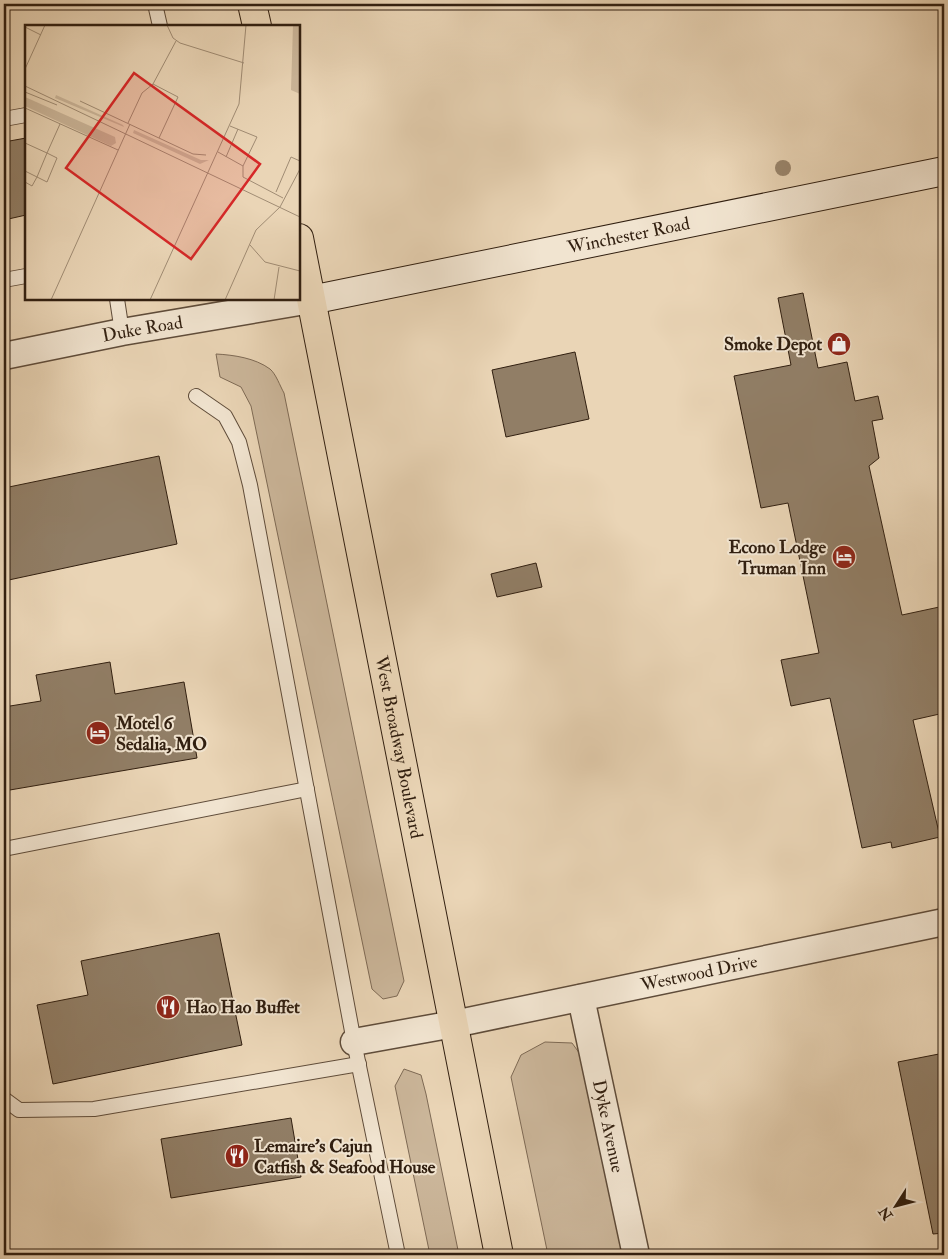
<svg xmlns="http://www.w3.org/2000/svg" width="948" height="1259" viewBox="0 0 948 1259" font-family="'IM FELL Double Pica',serif">
	<rect width="100%" height="100%" fill="#ead5b6"/>
	<filter id="stains"><feTurbulence type="fractalNoise" baseFrequency=".004" numOctaves="4"/><feColorMatrix values="0 0 0 0 .2 0 0 0 0 .09 0 0 0 0 .02 0 0 0 .5 -.17"/></filter>
	<radialGradient id="worn" r=".72"><stop offset=".6" stop-color="#630" stop-opacity="0"/><stop offset="1" stop-color="#630" stop-opacity=".3"/></radialGradient>
	<g fill="#cbb69a" stroke="#7e6a55">
		<path d="M216 354C234 355 255 358 270 369 276 374 280 386 284 393L404 981 397 996 383 999 372 989 251 406 241 387 220 377Z"/>
		<polygon points="545,1042 572,1043 591,1069 628,1255 548,1255 511,1077 521,1055"/>
		<polygon points="404,1069 421,1075 426,1094 459,1255 430,1255 395,1086"/>
	</g>
	<g fill="#917e66" stroke="#311f10">
		<polygon points="26,138 26,215 4,220 4,142"/>
		<polygon points="803,293 818,368 847,362 855,401 878,396 883,419 872,421 879,458 869,466 902,615 944,606 944,713 913,720 940,837 892,848 891,842 862,848 830,698 791,706 781,660 819,653 788,503 761,508 734,376 791,365 778,298"/>
		<polygon points="575,352 589,419 506,437 492,370"/>
		<polygon points="159,456 177,544 4,581 4,488"/>
		<polygon points="536,563 542,587 497,597 491,574"/>
		<polygon points="110,662 115,694 184,682 197,758 4,791 4,707 41,701 36,675"/>
		<polygon points="219,933 242,1045 53,1084 37,1005 88,995 81,961"/>
		<polygon points="944,1053 944,1233 933,1234 898,1062"/>
		<polygon points="291,1118 301,1177 171,1198 161,1139"/>
	</g>
	<g fill="none" stroke-linecap="round" stroke-linejoin="round">
		<g stroke="#5f4c3a" stroke-width="16">
			<g id="lane">
				<polyline points="155,4 160,26"/>
				<polyline points="4,119 26,115"/>
				<polyline points="4,280 26,276"/>
				<polyline points="117,299 122,332"/>
				<polyline points="196,396 225,416 239,442 250,485 354,1042 398,1255"/>
				<polyline points="4,849 307,789"/>
				<polyline points="4,1099 19,1110 94,1109 359,1064"/>
			</g>
		</g>
		<g stroke="#5f4c3a" stroke-width="29">
			<g id="street">
				<path id="s1" d="M4 356 122 332 311 300"/>
				<path id="s2" d="M581 998 636 1255"/>
				<path id="s3" d="M354 1042 454 1024 944 922"/>
			</g>
		</g>
		<g stroke="#311f10" stroke-width="30">
			<g id="secondary">
				<path id="s4" d="M311 300 944 171"/>
			</g>
		</g>
		<g stroke="#311f10" stroke-width="30">
			<g id="highway">
				<polyline points="252,4 257,26"/>
				<path id="s5" d="M299 238 499 1255"/>
			</g>
		</g>
		<use href="#lane" stroke="#f1e4d0" stroke-width="14"/>
		<use href="#street" stroke="#f1e4d0" stroke-width="26"/>
		<use href="#secondary" stroke="#f1e4d0" stroke-width="28"/>
		<use href="#highway" stroke="#ead5b6" stroke-width="28"/>
	</g>
	<circle fill="#9a866d" cx="783" cy="168" r="8"/>
	<defs>
		<g id="shop-disc" transform="scale(1.25)"><circle r="9.5" fill="#8f2418" stroke="#f1e4d0"/><path d="M-5-2.5h2.3a2.7 3.5 0 0 1 5.4 0H5L5.5 6h-11ZM-1.5-2.5h3a1.5 2.3 0 0 0-3 0Z" fill="#fff"/></g>
		<g id="hotel-disc" transform="scale(1.25)"><circle r="9.5" fill="#8f2418" stroke="#f1e4d0"/><path d="M-6-4.5h1.5V1H6V5H4.5V3h-9V5H-6ZM-4 0a1.8 1.8 0 1 1 3.6 0ZM.5 0V-2.5h3Q6-2.5 6 0Z" fill="#fff"/></g>
		<g id="restaurant-disc" transform="scale(1.25)"><circle r="9.5" fill="#8f2418" stroke="#f1e4d0"/><path d="M-5-6h1v4h1v-4h1v4h1v-4h1v5L-1.5 .5V6h-2V.5L-5-1ZM5-6V6H3V1.5H1.5Q1.5-4 5-6Z" fill="#fff"/></g>
	</defs>
	<g fill-rule="evenodd">
		<use href="#shop-disc" x="839" y="344"/>
		<use href="#hotel-disc" x="844" y="557"/>
		<use href="#hotel-disc" x="98" y="733"/>
		<use href="#restaurant-disc" x="168" y="1007"/>
		<use href="#restaurant-disc" x="237" y="1156"/>
	</g>
	<g text-anchor="middle" stroke-width="4" stroke-linejoin="round" paint-order="stroke">
		<g font-size="18" fill="#311f10" stroke="#f1e4d0">
			<text dy="6" stroke="none"><textPath href="#s4" startOffset="324">Winchester Road</textPath></text>
			<text dy="6" stroke="none"><textPath href="#s1" startOffset="141">Duke Road</textPath></text>
			<text dy="6" stroke="none"><textPath href="#s5" startOffset="519">West Broadway Boulevard</textPath></text>
			<text dy="6" stroke="none"><textPath href="#s3" startOffset="352">Westwood Drive</textPath></text>
			<text dy="6" stroke="none"><textPath href="#s2" startOffset="131">Dyke Avenue</textPath></text>
		</g>
		<g font-size="18" font-weight="bold" fill="#311f10" stroke="#f1e4d0" text-anchor="start">
			<text x="822" y="350" text-anchor="end">Smoke Depot</text>
			<text x="826" y="553" text-anchor="end">Econo Lodge<tspan x="826" dy="21">Truman Inn</tspan></text>
			<text x="116" y="729">Motel 6<tspan x="116" dy="21">Sedalia, MO</tspan></text>
			<text x="186" y="1013">Hao Hao Buffet</text>
			<text x="254" y="1152">Lemaire's Cajun<tspan x="254" dy="21">Catfish &amp; Seafood House</tspan></text>
		</g>
	</g>
	<g transform="translate(25 25)">
		<rect width="275" height="275" fill="#ead5b6"/>
		<path d="M268 0H275V69L266 65ZM31 70 98 100 99 102 30 73ZM0 72 90 112 91 118 86 121 0 81ZM109 105 176 135H184L175 139 108 108Z" fill="#cbb69a"/>
		<path fill="none" stroke="#a08c74" stroke-width="1" d="M142 0 148 13 155 18 219 38M0 2 16 10M0 44 20 0M0 61 275 192M0 67 32 80M55 76 168 129 181 130M0 83 93 125M103 98 117 68 128 59M205 101 232 112 218 141M134 113 153 72 128 59 151 16M0 118 22 128 12 152 0 146M193 127 218 141V152L258 173M201 132 213 104M0 157 7 161 12 152 22 157 32 133 22 128 35 99M251 167 266 132 275 136M225 220 240 237 275 246M26 275 105 99M125 275 214 79 221 0M200 275 231 205 255 182 275 144M249 275 254 242"/>
		<path fill="#d62828" fill-opacity="0.15" stroke="#d62828" stroke-width="2.5" d="M109 48 235 139 166 234 41 143Z"/>
		<rect width="275" height="275" fill="none" stroke="#311f10" stroke-width="2.5"/>
	</g>
	<rect width="948" height="1259" fill="none" stroke="#ead5b6" stroke-width="20"/>
	<rect x="5" y="5" width="938" height="1249" fill="none" stroke="#311f10" stroke-width="2.5"/>
	<rect x="10" y="10" width="928" height="1239" fill="none" stroke="#311f10"/>
	<g transform="translate(896 1206) rotate(234)" stroke="#f1e4d0" stroke-width="4" paint-order="stroke">
	<path d="M0-4L9 19L0 12L-9 19Z" fill="#311f10"/>
	<text y="-8" font-size="14" font-weight="bold" text-anchor="middle" fill="#311f10">N</text>
	</g>
	<rect width="100%" height="100%" filter="url(#stains)"/>
	<rect width="100%" height="100%" fill="url(#worn)"/>
</svg>
